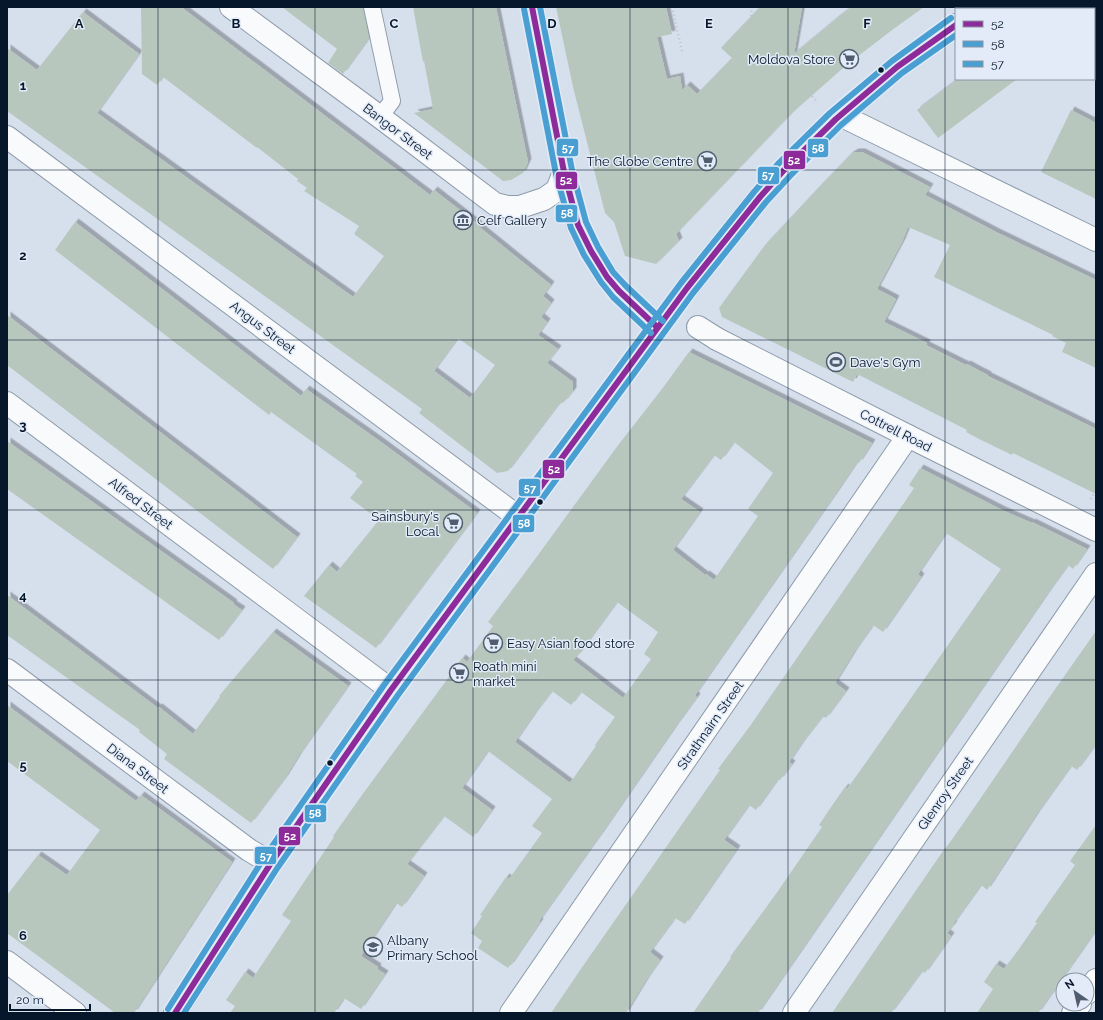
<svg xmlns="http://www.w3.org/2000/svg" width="1103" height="1020" viewBox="0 0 1103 1020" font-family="Raleway,sans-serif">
	<defs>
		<filter id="shadow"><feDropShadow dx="3.5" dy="-3.5" stdDeviation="0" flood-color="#0004"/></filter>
	</defs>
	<rect width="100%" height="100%" fill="#d6e0ed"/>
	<g fill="#b8c7bd" fill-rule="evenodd" filter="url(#shadow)">
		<path d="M141 7H181L430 195 434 190 479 225 478 226 551 285 543 296 551 303 541 317 547 322 538 335 558 349 547 363 573 382V391L564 402 558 405 508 471 497 473 419 413 422 409 7 111V48L37 70 83 12 139 54 97 113 353 297 384 256 354 234 359 226 304 191 307 188 297 181 298 179 257 147V148L163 77 157 85 142 74ZM458 338 495 365 470 398 434 371Z"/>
		<polygon points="282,7 363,7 369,38 343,74 328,63 337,49"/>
		<polygon points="413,7 496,7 528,162 523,173 511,180 503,181 414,113 433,109 424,61 423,62"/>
		<polygon points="556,7 666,7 672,34 657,37 667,79 680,76 682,90 687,85 697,94 732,58 721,48 760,7 802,7 794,54 835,20 852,7 924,7 892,30 844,67 792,113 676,234 679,241 656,264 625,256 614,222 605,213 573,87"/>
		<polygon points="958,79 1017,79 938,138 917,110"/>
		<polygon points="1071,110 1096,123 1096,199 1041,172"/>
		<polygon points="855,152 862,152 930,187 925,195 998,233 1096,280 1096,368 1062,352 1066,343 1052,336 1053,335 934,277 950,245 908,227 902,242 877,289 896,299 884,322 927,343 926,345 966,365 967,364 978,370 988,375 988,376 1096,429 1096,494 1013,453 1012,455 979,439 966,432 967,430 857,374 853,382 722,317 719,308 765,245 822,184 850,155"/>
		<polygon points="75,222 301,396 306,389 381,442 477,513 376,648 304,596 329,565 337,572 379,520 350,498 363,482 355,476 357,474 271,412 269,415 55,250"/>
		<polygon points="7,315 297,537 273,569 7,365"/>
		<path d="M689 352 872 443 859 463 857 462 834 496 695 695 697 697 675 727 601 834 539 921 540 922 510 966V965L508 968 478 948 482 941 471 933 482 916 480 915 506 877 509 879 542 833 532 826 552 799 488 751 462 788 492 810 473 837 444 816 407 864 424 876 402 907 396 903 361 956 378 967 377 969 385 974 361 1009 344 998 334 1013H230L235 1006 226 1000 245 972 253 978 291 921 282 915 334 837 333 836 362 795 446 681 462 658 467 662 493 626 488 622 530 566 619 444 662 389ZM734 442 773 473 748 509 758 516 714 580 706 574 705 575 673 550 700 512 681 499 714 455 721 460ZM617 602 658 632 644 654 651 659 623 698 573 660 578 655ZM552 691 571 705 581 692 615 717 595 745 596 746 570 783 515 742 535 713Z"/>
		<polygon points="7,441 234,603 233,604 242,610 219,640 7,489"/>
		<polygon points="920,468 1002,510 1032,523 1032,522 1087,549 1073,569 1068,565 1047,594 758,1013 693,1013 731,958 730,957 778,891 822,827 819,825 829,810 845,787 847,789 867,761 1001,569 946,533 918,574 921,577 883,632 873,625 854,652 835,683 846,691 826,718 823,716 802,743 789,762 792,764 780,780 778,779 756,810 749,805 724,840 737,849 685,924 675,918 650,952 660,960 646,980 626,1013 551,1013 585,963 720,770 718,769 750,726 904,503 914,488 909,485"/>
		<polygon points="7,595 158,708 159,707 193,734 220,697 219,696 273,632 348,686 299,755 285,778 251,823 164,759 167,754 139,732 140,730 7,635"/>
		<polygon points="1096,631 1096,744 1077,770 1071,766 1038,812 987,890 981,885 953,924 954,924 947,933 951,936 925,973 922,971 891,1013 832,1013 945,848 946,848 976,805 1051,695"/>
		<polygon points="7,705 136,801 141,795 232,862 134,1013 115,1013 7,933 7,895 38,855 67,875 100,830 7,761"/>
		<polygon points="1096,825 1096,930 1038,1013 977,1013 993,989 984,982 996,964 1004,969 1019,949 1037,923 1035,922 1075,865 1070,861"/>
	</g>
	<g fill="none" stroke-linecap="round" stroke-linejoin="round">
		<g stroke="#8e9baa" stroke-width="18">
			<polyline id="service" points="372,7 392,101 380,117"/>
		</g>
		<g stroke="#8e9baa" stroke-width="24">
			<polyline id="pedestrian" points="698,327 717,339"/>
		</g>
		<g stroke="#8e9baa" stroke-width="24">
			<g id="minor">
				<polyline points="231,7 380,117 495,204 508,207 520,207 544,199 557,190 564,172"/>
				<polyline points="840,115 1096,240"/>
				<polyline points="7,137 518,517"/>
				<polyline points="717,339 908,436 1096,530"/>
				<polyline points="7,403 391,690"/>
				<polyline points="7,670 249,850 271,863"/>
				<polyline points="7,962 75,1013"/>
				<polyline points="1087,993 1096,980"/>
				<polyline points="511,1013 908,436"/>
				<polyline points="794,1013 1096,574"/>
				<polyline points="1073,1013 1080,1004"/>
			</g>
		</g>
		<g stroke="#8e9baa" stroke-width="24">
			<polyline id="tertiary" points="532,7 564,172 578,225 591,251 607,277 619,291 657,327"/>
		</g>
		<g stroke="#8e9baa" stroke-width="24">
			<g id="primary">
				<polyline points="984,9 988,7"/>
				<polyline points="175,1013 271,863 391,690 687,288 760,197 784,170 836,119 897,67 956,25"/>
			</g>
		</g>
		<g stroke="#bdc1c8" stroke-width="2.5" stroke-dasharray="1 3" stroke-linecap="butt">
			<polyline points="672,7 682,51"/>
			<polyline points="752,7 749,34 816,100"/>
			<polyline points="1091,499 1096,489"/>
		</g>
		<use href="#service" stroke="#f9fafc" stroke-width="16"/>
		<use href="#pedestrian" stroke="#f9fafc" stroke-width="22"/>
		<use href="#minor" stroke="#f9fafc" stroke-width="22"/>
		<use href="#tertiary" stroke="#f9fafc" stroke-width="22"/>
		<use href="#primary" stroke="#f9fafc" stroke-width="22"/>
		<g stroke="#e2ebf7" stroke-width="9">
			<g id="bus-1">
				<polyline points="532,7 564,172 578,225 591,251 607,277 619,291 657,327"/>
				<polyline points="175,1013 271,863 391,690 687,288 760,197 784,170 836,119 897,67 956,25"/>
			</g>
		</g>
		<g stroke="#e2ebf7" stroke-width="9">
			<g id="bus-2">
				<polyline points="524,9 556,174 571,228 584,255 601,282 613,297 651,333"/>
				<polyline points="184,1013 278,867 398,695 693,293 766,202 790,176 841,125 902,73 956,35"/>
			</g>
		</g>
		<g stroke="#e2ebf7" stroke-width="9">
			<g id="bus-3">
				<polyline points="540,7 572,170 586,222 598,247 613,272 625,285 663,321"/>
				<polyline points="168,1009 264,858 384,685 681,283 754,192 778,164 830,113 892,61 951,18"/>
			</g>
		</g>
		<use href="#bus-1" stroke="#8c2b99" stroke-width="6"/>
		<use href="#bus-2" stroke="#499ed2" stroke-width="6"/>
		<use href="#bus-3" stroke="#499ed2" stroke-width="6"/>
	</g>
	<path fill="none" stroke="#06172b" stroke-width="1" stroke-opacity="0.55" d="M158 7V1013M315 7V1013M473 7V1013M630 7V1013M788 7V1013M945 7V1013M7 170H1096M7 340H1096M7 510H1096M7 680H1096M7 850H1096"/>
	<defs>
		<g id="supermarket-ring" transform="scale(1)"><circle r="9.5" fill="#e2ebf7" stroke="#4f5d6f" stroke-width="1.5"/><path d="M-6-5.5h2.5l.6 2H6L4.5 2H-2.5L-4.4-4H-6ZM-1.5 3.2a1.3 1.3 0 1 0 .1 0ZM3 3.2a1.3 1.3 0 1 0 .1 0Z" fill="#4f5d6f"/></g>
		<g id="museum-ring" transform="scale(1)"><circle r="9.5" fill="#e2ebf7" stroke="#4f5d6f" stroke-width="1.5"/><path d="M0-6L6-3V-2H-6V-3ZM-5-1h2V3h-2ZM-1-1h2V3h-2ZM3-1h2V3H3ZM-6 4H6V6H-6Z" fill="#4f5d6f"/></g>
		<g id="stadium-ring" transform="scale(1)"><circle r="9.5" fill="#e2ebf7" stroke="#4f5d6f" stroke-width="1.5"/><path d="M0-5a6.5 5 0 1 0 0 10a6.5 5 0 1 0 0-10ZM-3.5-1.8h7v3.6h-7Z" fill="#4f5d6f"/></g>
		<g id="school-ring" transform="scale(1)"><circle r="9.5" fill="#e2ebf7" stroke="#4f5d6f" stroke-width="1.5"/><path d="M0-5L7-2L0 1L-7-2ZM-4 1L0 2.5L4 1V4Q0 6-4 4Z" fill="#4f5d6f"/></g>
	</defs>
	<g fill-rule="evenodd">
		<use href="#supermarket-ring" x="849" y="59"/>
		<use href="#supermarket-ring" x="707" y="161"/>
		<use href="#museum-ring" x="463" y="220"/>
		<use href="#stadium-ring" x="836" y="362"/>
		<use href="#supermarket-ring" x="453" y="523"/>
		<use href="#supermarket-ring" x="493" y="643"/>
		<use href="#supermarket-ring" x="459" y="673"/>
		<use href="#school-ring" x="373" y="947"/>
	</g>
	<g fill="#06172b" stroke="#e2ebf7" stroke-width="1.5">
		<circle cx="881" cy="70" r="3.5"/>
		<circle cx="540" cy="502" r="3.5"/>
		<circle cx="330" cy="763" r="3.5"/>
	</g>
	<g text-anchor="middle" stroke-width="3" stroke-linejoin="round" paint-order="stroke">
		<g font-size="13" fill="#06172b" stroke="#e2ebf7" text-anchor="start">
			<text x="835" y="64" text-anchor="end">Moldova Store</text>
			<text x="693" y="166" text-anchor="end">The Globe Centre</text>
			<text x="477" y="225">Celf Gallery</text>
			<text x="850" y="367">Dave's Gym</text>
			<text x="439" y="521" text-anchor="end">Sainsbury's<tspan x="439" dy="15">Local</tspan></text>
			<text x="507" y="648">Easy Asian food store</text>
			<text x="473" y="671">Roath mini<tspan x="473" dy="15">market</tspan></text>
			<text x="387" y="945">Albany<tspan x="387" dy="15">Primary School</tspan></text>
		</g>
		<g font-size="13" fill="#06172b" stroke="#e2ebf7">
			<text transform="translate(398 131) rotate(37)" y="5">Bangor Street</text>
			<text transform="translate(263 327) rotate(37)" y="5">Angus Street</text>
			<text transform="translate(896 430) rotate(27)" y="5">Cottrell Road</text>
			<text transform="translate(141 503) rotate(37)" y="5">Alfred Street</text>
			<text transform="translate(710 725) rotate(-55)" y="5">Strathnairn Street</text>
			<text transform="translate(138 768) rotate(37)" y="5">Diana Street</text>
			<text transform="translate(945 793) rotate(-55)" y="5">Glenroy Street</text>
		</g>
	</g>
	<g font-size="13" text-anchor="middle" font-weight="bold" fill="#06172b" stroke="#e2ebf7" stroke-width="3" stroke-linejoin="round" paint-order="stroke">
		<text x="79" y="28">A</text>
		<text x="236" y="28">B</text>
		<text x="394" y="28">C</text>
		<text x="552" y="28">D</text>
		<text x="709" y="28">E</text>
		<text x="867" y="28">F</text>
		<text x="23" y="90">1</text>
		<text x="23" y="260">2</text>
		<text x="23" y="430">3</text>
		<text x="23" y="600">4</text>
		<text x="23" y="770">5</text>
		<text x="23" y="940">6</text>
	</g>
	<g stroke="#e2ebf7" stroke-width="1.5">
		<rect x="556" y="138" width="23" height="19" rx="4" fill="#499ed2"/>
		<rect x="807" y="138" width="22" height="20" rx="4" fill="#499ed2"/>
		<rect x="783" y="150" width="23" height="20" rx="4" fill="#8c2b99"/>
		<rect x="757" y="166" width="23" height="19" rx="4" fill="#499ed2"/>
		<rect x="555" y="171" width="23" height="19" rx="4" fill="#8c2b99"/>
		<rect x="555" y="204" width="23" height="19" rx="4" fill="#499ed2"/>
		<rect x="542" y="459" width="23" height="20" rx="4" fill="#8c2b99"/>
		<rect x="518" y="478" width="23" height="19" rx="4" fill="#499ed2"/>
		<rect x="512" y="514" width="23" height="19" rx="4" fill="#499ed2"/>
		<rect x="304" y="804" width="23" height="19" rx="4" fill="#499ed2"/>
		<rect x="278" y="826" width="23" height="20" rx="4" fill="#8c2b99"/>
		<rect x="254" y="846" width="23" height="19" rx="4" fill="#499ed2"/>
	</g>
	<g font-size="11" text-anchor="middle" font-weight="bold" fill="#fff">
		<text x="568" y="152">57</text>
		<text x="818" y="152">58</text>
		<text x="794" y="164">52</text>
		<text x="768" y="179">57</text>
		<text x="566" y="184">52</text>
		<text x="567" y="217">58</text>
		<text x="554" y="473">52</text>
		<text x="530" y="492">57</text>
		<text x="524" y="527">58</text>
		<text x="315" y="817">58</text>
		<text x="290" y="840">52</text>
		<text x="266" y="860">57</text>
	</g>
	<rect width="1103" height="1020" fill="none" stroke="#06172b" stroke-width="16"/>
	<rect x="955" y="8" width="140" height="72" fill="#e2ebf7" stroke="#8a96a5"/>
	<rect x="963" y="21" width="20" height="6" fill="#8c2b99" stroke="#8a96a5"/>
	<text x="991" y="28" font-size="12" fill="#06172b">52</text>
	<rect x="963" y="41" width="20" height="6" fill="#499ed2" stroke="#8a96a5"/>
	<text x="991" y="48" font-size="12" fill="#06172b">58</text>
	<rect x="963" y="61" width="20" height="6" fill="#499ed2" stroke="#8a96a5"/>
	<text x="991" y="68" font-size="12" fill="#06172b">57</text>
	<g transform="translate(1075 992) rotate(326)"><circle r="19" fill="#e2ebf7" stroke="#8a96a5"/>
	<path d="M0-3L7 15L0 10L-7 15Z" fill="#4f5d6f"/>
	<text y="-6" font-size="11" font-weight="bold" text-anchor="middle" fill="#06172b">N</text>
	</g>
	<path d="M10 1004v6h80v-6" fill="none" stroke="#06172b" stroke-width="2"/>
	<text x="16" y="1004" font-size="12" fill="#06172b" stroke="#e2ebf7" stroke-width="3" paint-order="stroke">20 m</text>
</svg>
